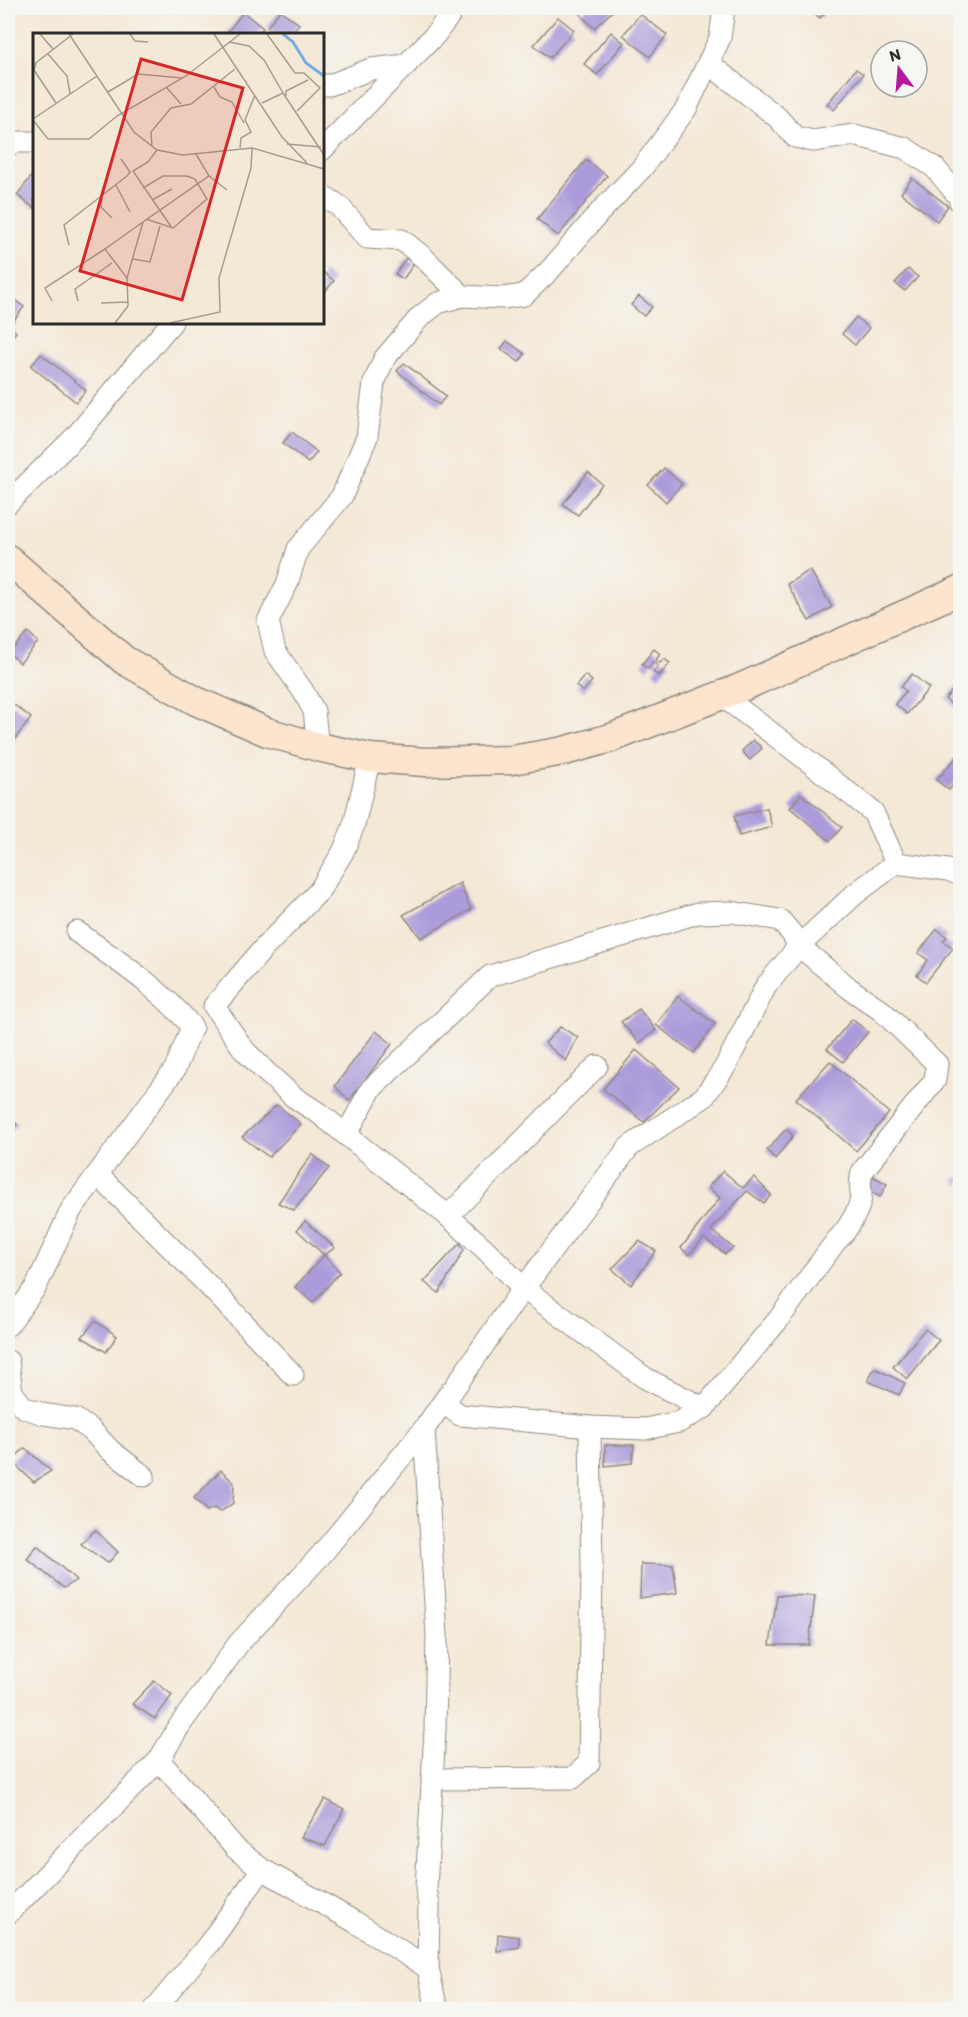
<svg xmlns="http://www.w3.org/2000/svg" width="968" height="2017" viewBox="0 0 968 2017" font-family="Itim,sans-serif">
	<rect width="100%" height="100%" fill="#f6f6f2"/>
	<filter id="ink" filterUnits="userSpaceOnUse"><feTurbulence type="fractalNoise" baseFrequency=".0167" numOctaves="2"/><feDisplacementMap in="SourceGraphic" scale="12" xChannelSelector="R" yChannelSelector="G"/><feConvolveMatrix kernelMatrix="1 2 1 2 8 2 1 2 1" color-interpolation-filters="sRGB"/></filter>
	<filter id="wash" filterUnits="userSpaceOnUse"><feTurbulence type="fractalNoise" baseFrequency=".008" numOctaves="4" result="noise"/><feDisplacementMap in="SourceGraphic" scale="24" xChannelSelector="R" yChannelSelector="G"/><feGaussianBlur stdDeviation="1.35" result="paint"/><feColorMatrix in="noise" values="0 0 0 0 0 0 0 0 0 0 0 0 0 0 0 0 0 1.4 0 .05"/><feComposite in="paint" operator="in"/></filter>
	<g filter="url(#wash)">
		<rect width="100%" height="100%" fill="#f4e8d6"/>
		<g id="blocks">
			<g fill="#ab9bda">
				<polygon points="587,8 616,8 594,28 580,14"/>
				<polygon points="806,8 829,8 820,18"/>
				<polygon points="280,10 299,24 291,34 277,34 267,27"/>
				<polygon points="243,12 263,28 258,34 226,34"/>
				<polygon points="640,14 667,35 650,57 623,35"/>
				<polygon points="558,17 574,30 550,58 534,45"/>
				<polygon points="611,32 624,43 597,75 584,64"/>
				<polygon points="856,69 863,74 834,110 827,104"/>
				<polygon points="586,160 607,176 558,236 537,219"/>
				<polygon points="34,173 34,208 17,195"/>
				<polygon points="912,178 948,206 937,221 901,193"/>
				<polygon points="406,258 414,264 403,279 395,274"/>
				<polygon points="908,269 918,277 905,291 895,283"/>
				<polygon points="322,271 334,281 322,295"/>
				<polygon points="8,295 24,307 11,324 8,321"/>
				<polygon points="639,296 652,307 644,316 631,305"/>
				<polygon points="856,317 869,328 855,345 842,334"/>
				<polygon points="8,326 16,332 11,339 8,336"/>
				<polygon points="507,341 525,354 519,362 501,349"/>
				<polygon points="41,354 86,390 76,402 31,366"/>
				<polygon points="404,363 446,396 439,405 397,371"/>
				<polygon points="292,432 317,452 308,463 283,443"/>
				<polygon points="664,468 682,484 666,502 648,485"/>
				<polygon points="588,472 602,484 578,515 563,504"/>
				<polygon points="810,570 832,607 809,621 787,584"/>
				<polygon points="28,632 38,642 20,663 9,653"/>
				<polygon points="654,649 660,654 656,660 660,663 664,659 670,663 659,676 653,672 658,666 653,662 648,669 642,664"/>
				<polygon points="912,674 929,688 907,714 895,704 906,691 901,687"/>
				<polygon points="585,675 592,681 583,692 576,686"/>
				<polygon points="960,682 960,712 945,699"/>
				<polygon points="13,704 31,718 13,742 8,738 8,712"/>
				<polygon points="753,740 762,748 750,760 742,751"/>
				<polygon points="960,753 960,777 949,790 936,780"/>
				<polygon points="801,794 842,827 830,841 790,808"/>
				<polygon points="767,808 772,827 739,836 734,816"/>
				<polygon points="460,883 471,910 421,938 403,915"/>
				<polygon points="937,929 947,937 943,941 953,948 926,982 917,975 928,960 918,953"/>
				<polygon points="678,996 715,1024 694,1053 656,1025"/>
				<polygon points="639,1009 656,1030 639,1043 621,1022"/>
				<polygon points="852,1019 868,1032 843,1062 827,1049"/>
				<polygon points="560,1027 578,1037 566,1061 545,1043"/>
				<polygon points="376,1031 392,1044 349,1101 335,1086"/>
				<polygon points="636,1050 679,1087 644,1122 603,1089"/>
				<polygon points="830,1061 889,1113 856,1151 796,1099"/>
				<polygon points="277,1105 301,1124 269,1157 242,1137"/>
				<polygon points="8,1117 17,1124 8,1134"/>
				<polygon points="786,1129 793,1136 775,1159 767,1150"/>
				<polygon points="312,1154 329,1168 294,1210 278,1203"/>
				<polygon points="723,1171 743,1188 754,1177 771,1195 764,1203 747,1191 711,1230 733,1248 725,1254 704,1238 689,1255 681,1248 720,1198 708,1187"/>
				<polygon points="867,1173 887,1184 880,1197 860,1186"/>
				<polygon points="960,1173 960,1186 954,1181"/>
				<polygon points="305,1221 335,1248 324,1255 340,1272 313,1303 295,1287 324,1255 297,1230"/>
				<polygon points="639,1241 656,1251 631,1285 612,1269"/>
				<polygon points="460,1243 464,1250 439,1293 424,1282"/>
				<polygon points="95,1321 117,1336 106,1352 82,1337"/>
				<polygon points="925,1329 939,1340 907,1379 893,1367"/>
				<polygon points="874,1368 905,1383 899,1395 868,1381"/>
				<polygon points="605,1445 634,1445 632,1463 605,1466"/>
				<polygon points="25,1448 51,1471 34,1482 11,1461"/>
				<polygon points="221,1470 234,1483 233,1503 220,1512 214,1508 207,1511 194,1498"/>
				<polygon points="95,1530 118,1552 108,1563 81,1544"/>
				<polygon points="37,1546 76,1580 64,1588 27,1559"/>
				<polygon points="641,1564 673,1565 677,1593 640,1598"/>
				<polygon points="777,1595 815,1596 809,1645 770,1645"/>
				<polygon points="154,1681 172,1695 155,1719 132,1704"/>
				<polygon points="325,1799 344,1809 325,1846 301,1837"/>
				<polygon points="498,1934 519,1937 519,1947 497,1951"/>
			</g>
		</g>
	</g>
	<g filter="url(#ink)">
		<use href="#blocks" fill-opacity="0" stroke="#908a80" stroke-width="1.5"/>
		<g fill="none" stroke-linecap="round" stroke-linejoin="round">
			<g stroke="#908a80" stroke-width="23">
				<g id="street">
					<polyline points="708,63 777,117 795,137 813,141 854,135 905,148 935,168 959,197 960,202"/>
					<polyline points="322,85 330,85 371,69 406,65"/>
					<polyline points="8,146 13,142 34,142"/>
					<polyline points="322,150 435,35 455,8"/>
					<polyline points="322,195 338,205 367,238 402,240 423,257 462,296"/>
					<polyline points="8,503 75,437 172,322"/>
					<polyline points="721,695 807,760 873,812 896,863"/>
					<polyline points="318,747 314,711 303,691 275,651 268,621 287,584 298,549 342,496 367,437 374,383 384,359 420,317 438,303 462,296 502,298 524,295 550,270 599,213 642,168 686,109 720,38 724,8"/>
					<polyline points="370,758 354,825 343,852 319,891 263,949 214,1006 244,1050 265,1071 294,1097 320,1114 448,1216 485,1249 523,1288 645,1378 704,1408"/>
					<path d="M346 1135 371 1089 490 976 698 913 731 912 780 920 792 934 799 946 849 988 882 1011 937 1064 935 1080 862 1172C859 1181 861 1186 861 1195 861 1209 846 1232 836 1241L778 1320 704 1408 679 1422 645 1429 590 1427 460 1415 444 1403 523 1288"/>
					<polyline points="98,1175 209,1286 293,1375"/>
					<polyline points="448,1216 597,1066"/>
					<polyline points="515,1300 629,1147 704,1097 725,1067 766,986 799,946 855,894 896,863 948,870 960,875"/>
					<path d="M8 1325 36 1287 71 1210 175 1069 192 1027C160 988 118 961 77 932"/>
					<polyline points="8,1361 12,1392 23,1407 43,1414 75,1419 91,1430 111,1451 144,1476"/>
					<polyline points="424,1429 321,1555 239,1643 180,1725 159,1760 236,1849 262,1869 355,1922 428,1968"/>
					<polyline points="432,1779 573,1778 589,1763 592,1570 590,1427"/>
					<polyline points="8,1914 159,1760"/>
					<polyline points="154,2010 208,1945 262,1869"/>
					<polyline points="437,2010 428,1968 429,1905 426,1889 435,1730 437,1635 424,1429 451,1391"/>
				</g>
			</g>
			<g stroke="#908a80" stroke-width="31">
				<polyline id="secondary" points="8,559 124,660 196,701 267,732 318,747 370,758 425,762 512,760 564,751 611,738 740,688 960,590"/>
			</g>
			<use href="#street" stroke="#fff" stroke-width="21"/>
			<use href="#secondary" stroke="#fce5cf" stroke-width="28"/>
		</g>
	</g>
	<g transform="translate(33 33)">
		<rect width="291" height="291" fill="#f4e8d6"/>
		<path fill="none" stroke="#78ace5" stroke-width="3" d="M250 1 260 9 273 30 291 43"/>
		<path fill="none" stroke="#a49c92" stroke-width="1.5" d="M7 1 20 16M36 1 101 99 124 117 150 122 219 115 291 136M97 1 102 8 115 9M181 1 249 104 274 130M234 1 262 40H271L287 55 264 78M196 9 216 13 231 27 250 60M15 21 34 43 37 61M3 30 1 37 23 70M0 32 40 1M133 54 148 71M181 54 187 64 199 69 211 90M75 59 105 41 149 45M253 63V58L275 47M229 70 250 60 291 122M0 86 64 43M0 87 15 106H56L84 83 153 43 207 1M254 111 288 114M119 114 118 99 138 75 158 71 202 36M207 115 208 105 218 99 212 87 222 62M124 117 115 129 100 138 139 195M163 121 176 143M83 152 97 179M110 155 130 143H154L162 146 174 166 140 195 113 186M69 165 68 174 79 185M119 167 139 156M36 212 31 192 94 143 97 139 88 126M100 226 117 229 127 193M94 245 72 216 110 189M19 268 12 255 72 216M45 268 42 256 79 230M68 270 95 269M82 290 95 273 94 245 110 189 176 143 194 157M137 290 187 279 186 245 218 135 219 115"/>
		<path fill="#d62828" fill-opacity="0.15" stroke="#d62828" stroke-width="3" d="M108 26 210 55 149 267 47 238Z"/>
		<rect width="291" height="291" fill="none" stroke="#2b2b2b" stroke-width="3"/>
	</g>
	<rect width="968" height="2017" fill="none" stroke="#f6f6f2" stroke-width="30"/>
	<g transform="translate(899 69) rotate(344)"><circle r="28" fill="#f6f6f2" stroke="#a5a5a2" stroke-width="1.5"/>
	<path d="M0-4.5L10 22L0 15L-10 22Z" fill="#b5179e"/>
	<text y="-9" font-size="16" font-weight="bold" text-anchor="middle" fill="#2b2b2b">N</text>
	</g>
</svg>
